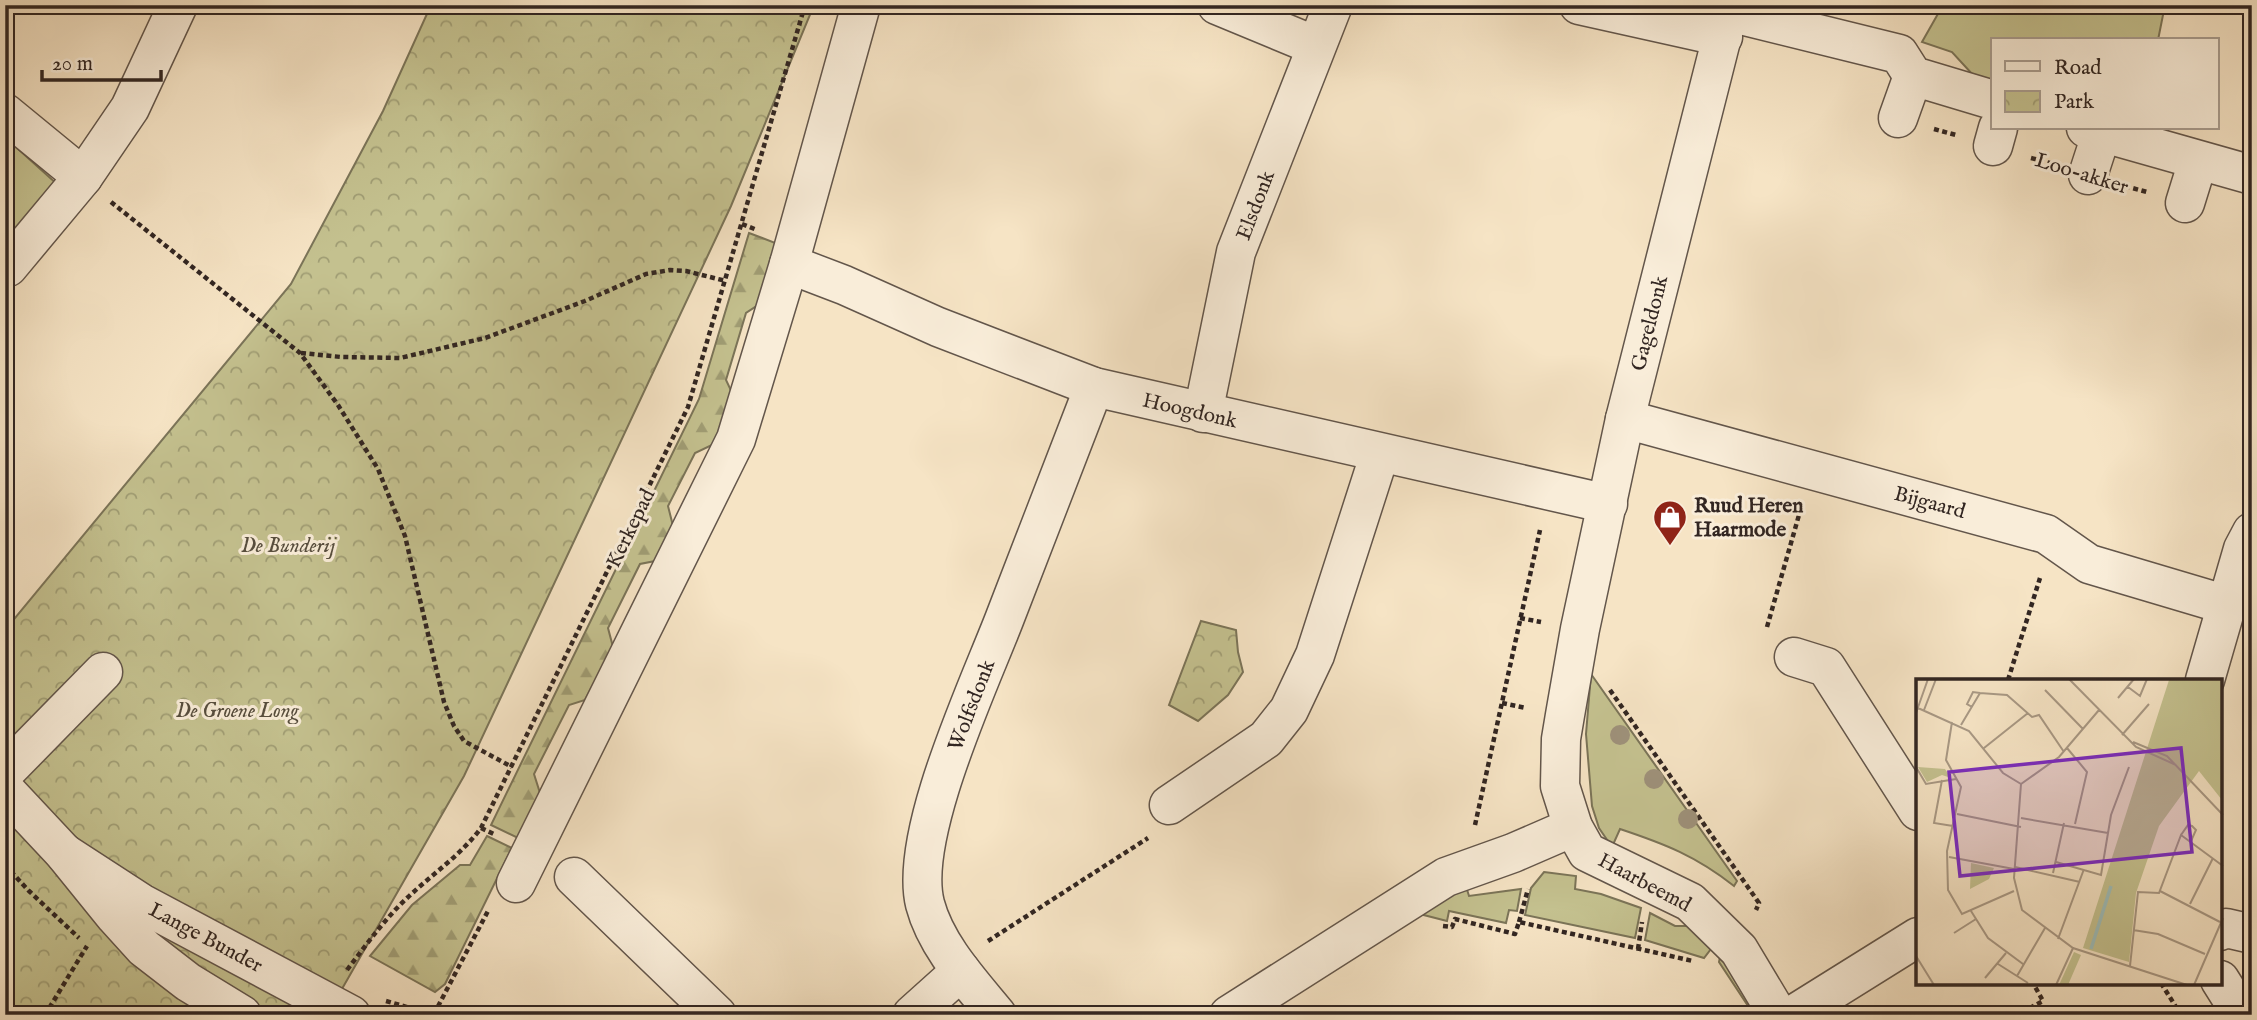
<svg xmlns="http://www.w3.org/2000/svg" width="2257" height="1020" viewBox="0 0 2257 1020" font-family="'IM FELL English',serif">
	<defs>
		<pattern id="forest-firs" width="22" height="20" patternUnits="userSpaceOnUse" patternTransform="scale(1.75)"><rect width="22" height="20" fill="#c4c18f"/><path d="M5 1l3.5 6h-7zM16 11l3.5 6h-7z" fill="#a09d74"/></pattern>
		<pattern id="park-crowns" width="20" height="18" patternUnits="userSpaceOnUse" patternTransform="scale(1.75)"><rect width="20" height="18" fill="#c4c18f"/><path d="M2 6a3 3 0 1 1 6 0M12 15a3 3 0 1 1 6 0" fill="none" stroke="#a09d74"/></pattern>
	</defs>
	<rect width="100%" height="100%" fill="#f6e4c5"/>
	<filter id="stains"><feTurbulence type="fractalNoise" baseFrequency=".00286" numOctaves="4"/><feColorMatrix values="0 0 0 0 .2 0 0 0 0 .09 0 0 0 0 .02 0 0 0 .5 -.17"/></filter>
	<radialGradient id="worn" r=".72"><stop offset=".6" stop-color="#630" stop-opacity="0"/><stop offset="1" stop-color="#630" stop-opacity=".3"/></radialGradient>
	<g fill="#c4c18f" stroke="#7b7458" stroke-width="2">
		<polygon points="1943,5 2165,5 2158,40 1993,40 1993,81 1974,76 1952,52 1922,42"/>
		<polygon points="7,139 58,185 5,241 5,141"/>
		<path d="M1591 674 1737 881 1734 886C1696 856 1665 844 1620 829L1612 847 1599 828 1592 806 1586 734Z"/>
		<polygon points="1544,872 1576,876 1575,889 1601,894 1641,908 1635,938 1525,915 1531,888"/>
		<polygon points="1465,883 1469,896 1521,889 1517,911 1509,910 1506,923 1449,911 1447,921 1416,913"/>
		<polygon points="1650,913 1675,926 1693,926 1710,937 1760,1015 1754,1015 1719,962 1720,957 1711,949 1704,958 1645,940"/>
	</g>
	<g fill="url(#forest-firs)" stroke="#7b7458" stroke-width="2">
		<polygon points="749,233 778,244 761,303 746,313 726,380 735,399 712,445 695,453 668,506 673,526 655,561 640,564 608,628 613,647 585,700 569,705 534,774 540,793 518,838 491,825 699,399"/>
		<polygon points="487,836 512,848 445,984 435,992 370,956 412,905 460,865 470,865"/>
	</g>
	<g fill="url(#park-crowns)" stroke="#7b7458" stroke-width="2">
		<polygon points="431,5 814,5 731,206 464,776 327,1015 5,1015 5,630 291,284 383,111"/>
		<polygon points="1201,621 1236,630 1238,652 1243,672 1228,695 1198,721 1169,705"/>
	</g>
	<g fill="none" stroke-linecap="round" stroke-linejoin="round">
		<g stroke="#63564b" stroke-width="41">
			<g id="minor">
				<polyline points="1217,5 1316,46"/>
				<polyline points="1579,5 1723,37"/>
				<polyline points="1730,5 1625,419 1580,629 1565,715 1561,739 1560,786 1573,827 1587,852 1690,902 1739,950 1778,1015"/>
				<polyline points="1729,12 1899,54 1913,76 1993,100"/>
				<polyline points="5,113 83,177 130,108 178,5"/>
				<polyline points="1898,118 1913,76"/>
				<polyline points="2086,128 2252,175"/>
				<polyline points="1993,146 1998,128"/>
				<polyline points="2088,175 2102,132"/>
				<polyline points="2185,203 2198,161"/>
				<polyline points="789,264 844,285 938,327 1094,387 1608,504"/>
				<polyline points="5,266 8,267 83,177"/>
				<polyline points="1203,413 1236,252 1333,5"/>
				<polyline points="1625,419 2046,534 2089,564 2227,605"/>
				<polyline points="1794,657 1826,667 1918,811"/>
				<polyline points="2205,680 2243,549 2252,532"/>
				<polyline points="5,772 103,672"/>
				<polyline points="5,790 64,853 115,916 144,948 188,982 242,1015"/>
				<polyline points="1169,805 1266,739 1289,710 1315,655 1380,453"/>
				<polyline points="64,853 141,903 351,1015"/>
				<polyline points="574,877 717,1015"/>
				<polyline points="516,883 736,439 789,264 861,5"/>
				<polyline points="2220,931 2226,928 2252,934"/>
				<polyline points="2220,980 2242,1015"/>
				<polyline points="912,1015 961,971"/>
				<path d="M997 1015C970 982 936 946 925 904 908 836 978 687 1004 620 1034 543 1064 465 1094 387"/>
				<polyline points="1229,1015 1446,877 1513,853 1573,827"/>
				<polyline points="1793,1015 1918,937"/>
			</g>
		</g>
		<g stroke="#322622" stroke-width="4.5" stroke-dasharray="5 3.5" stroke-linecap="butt">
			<polyline points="1934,129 1956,135"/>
			<polyline points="2031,158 2050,163"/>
			<polyline points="2125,186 2147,192"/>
			<polyline points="111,202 300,353 338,405 378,469 405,536 444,702 454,726 464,741 512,767"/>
			<polyline points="742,224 757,230"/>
			<polyline points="301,353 341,357 400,358 485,338 585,301 646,274 670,270 686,271 726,281"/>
			<polyline points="1520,618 1541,622"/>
			<polyline points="1767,627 1801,508"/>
			<polyline points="2008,680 2040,578"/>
			<polyline points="1610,690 1759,903 1756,910"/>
			<polyline points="1502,703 1526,708"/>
			<polyline points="1475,825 1540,530"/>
			<polyline points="481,828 496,835"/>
			<polyline points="5,865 29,891 79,938"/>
			<polyline points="1519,922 1528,889"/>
			<polyline points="1443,926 1452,927 1455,919 1515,934 1519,922 1693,961"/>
			<polyline points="988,941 1148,838"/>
			<polyline points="1638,949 1642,922"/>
			<path d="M347 970C366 945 384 920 406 899 431 875 460 856 481 828L688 407 805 5"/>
			<polyline points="2161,983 2181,1015"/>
			<polyline points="386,1001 435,1015"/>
			<polyline points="434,1014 489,909"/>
			<polyline points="45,1015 87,946"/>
			<polyline points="2031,1015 2028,1009 2043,1001 2033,983"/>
		</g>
		<use href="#minor" stroke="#f9edd9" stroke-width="38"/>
	</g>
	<g fill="#9e917a">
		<circle cx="1620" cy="735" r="10"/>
		<circle cx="1654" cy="779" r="10"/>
		<circle cx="1688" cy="819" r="10"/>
	</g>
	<defs>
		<g id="shop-pin" transform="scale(1.75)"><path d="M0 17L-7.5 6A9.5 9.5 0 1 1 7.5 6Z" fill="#8f2418" stroke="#f9edd9"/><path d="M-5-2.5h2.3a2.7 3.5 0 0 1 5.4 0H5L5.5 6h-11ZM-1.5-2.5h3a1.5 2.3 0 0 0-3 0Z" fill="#fff"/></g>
	</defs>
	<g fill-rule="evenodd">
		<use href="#shop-pin" x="1670" y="517"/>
	</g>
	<g text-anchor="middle" stroke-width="6" stroke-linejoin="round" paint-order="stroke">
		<g font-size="21" fill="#322622" stroke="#f9edd9">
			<text transform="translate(2082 173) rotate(17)" y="7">Loo-akker</text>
			<text transform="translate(1255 205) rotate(-69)" y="7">Elsdonk</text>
			<text transform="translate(1649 323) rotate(-76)" y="7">Gageldonk</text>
			<text transform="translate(1190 410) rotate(13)" y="7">Hoogdonk</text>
			<text transform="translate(1930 502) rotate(15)" y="7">Bijgaard</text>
			<text transform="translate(630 528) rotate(-64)" y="7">Kerkepad</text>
			<text transform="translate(971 705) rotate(-69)" y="7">Wolfsdonk</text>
			<text transform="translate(1645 882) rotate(28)" y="7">Haarbeemd</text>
			<text transform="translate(206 937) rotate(28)" y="7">Lange Bunder</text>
		</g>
		<g font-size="21" font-weight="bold" fill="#322622" stroke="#f9edd9" text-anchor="start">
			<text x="1694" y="512">Ruud Heren<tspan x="1694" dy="24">Haarmode</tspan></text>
		</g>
		<g font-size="21" font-style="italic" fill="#564d3d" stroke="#f9edd9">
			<text x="288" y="552">De Bunderij</text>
			<text x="237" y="717">De Groene Long</text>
		</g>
	</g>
	<g transform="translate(1916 679)">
		<rect width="306" height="306" fill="#f6e4c5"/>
		<path d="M2 88 29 90 35 99 26 96 11 103ZM55 184 78 189 73 200 54 210ZM158 273 165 276 152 306H143Z" fill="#c4c18f"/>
		<path d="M306 0V121L283 92 243 147 220 214 213 283 167 269 253 1Z" fill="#c4c18f"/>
		<path fill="none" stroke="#9ebeba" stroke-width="3.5" d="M175 270 195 207"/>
		<path fill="none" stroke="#a89884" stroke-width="2" d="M153 0 220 68 260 86M212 8 224 17 231 0M129 11 167 50M202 19 218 0M56 28 51 25 57 13 64 14M2 29 53 52 87 94 105 105M8 31 20 0M0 34 12 0M36 43 30 81 45 108 31 172 32 211 46 235 98 212M45 46 64 14 91 16 116 38 123 36 148 73M206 56 233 25M217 63 251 77 307 136M68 69 112 34M151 69 171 93 159 145M0 88 10 105 40 100M26 101 18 144 37 147M105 105 98 199 106 231 157 269 271 306M105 105 143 78 183 31M41 135 105 148M105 139 192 154M265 156 272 146 276 147 280 151 275 162M33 178 98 190M140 183 185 196 195 136 213 88M99 188 164 203M137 194 148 144M244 212 304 243M274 225 297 179M55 232 72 259 107 285M217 251 242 255 289 275M38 254 60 240M142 260 168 190M0 277 18 306M82 285 112 304M214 287 222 213 243 214 265 156 307 187M101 297 129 249M69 299 90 274M140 306 157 269M278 306 307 239"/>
		<path fill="#7b2cbf" fill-opacity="0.15" stroke="#7b2cbf" stroke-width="3.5" d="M265 69 276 173 44 197 33 93Z"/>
		<rect width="306" height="306" fill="none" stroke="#322622" stroke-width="3.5"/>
	</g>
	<rect width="2257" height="1020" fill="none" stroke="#f6e4c5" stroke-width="28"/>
	<rect x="7" y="7" width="2243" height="1006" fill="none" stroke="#322622" stroke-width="3.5"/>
	<rect x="14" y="14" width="2229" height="992" fill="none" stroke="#322622" stroke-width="2"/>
	<rect x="1991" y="38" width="228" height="91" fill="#f9edd9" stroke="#a99d90" stroke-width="2"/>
	<rect x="2005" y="61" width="35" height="10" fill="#f9edd9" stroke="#a99d90" stroke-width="2"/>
	<text x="2054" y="74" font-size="21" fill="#322622">Road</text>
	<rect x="2005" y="91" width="35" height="21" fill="url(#park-crowns)" stroke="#a99d90" stroke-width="2"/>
	<text x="2054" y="108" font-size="21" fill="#322622">Park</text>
	<path d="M42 70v10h119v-10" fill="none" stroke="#322622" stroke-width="3.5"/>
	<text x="52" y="70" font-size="21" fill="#322622" stroke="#f9edd9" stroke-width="5" paint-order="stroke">20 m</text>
	<rect width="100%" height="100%" filter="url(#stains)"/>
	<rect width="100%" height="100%" fill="url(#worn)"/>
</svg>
